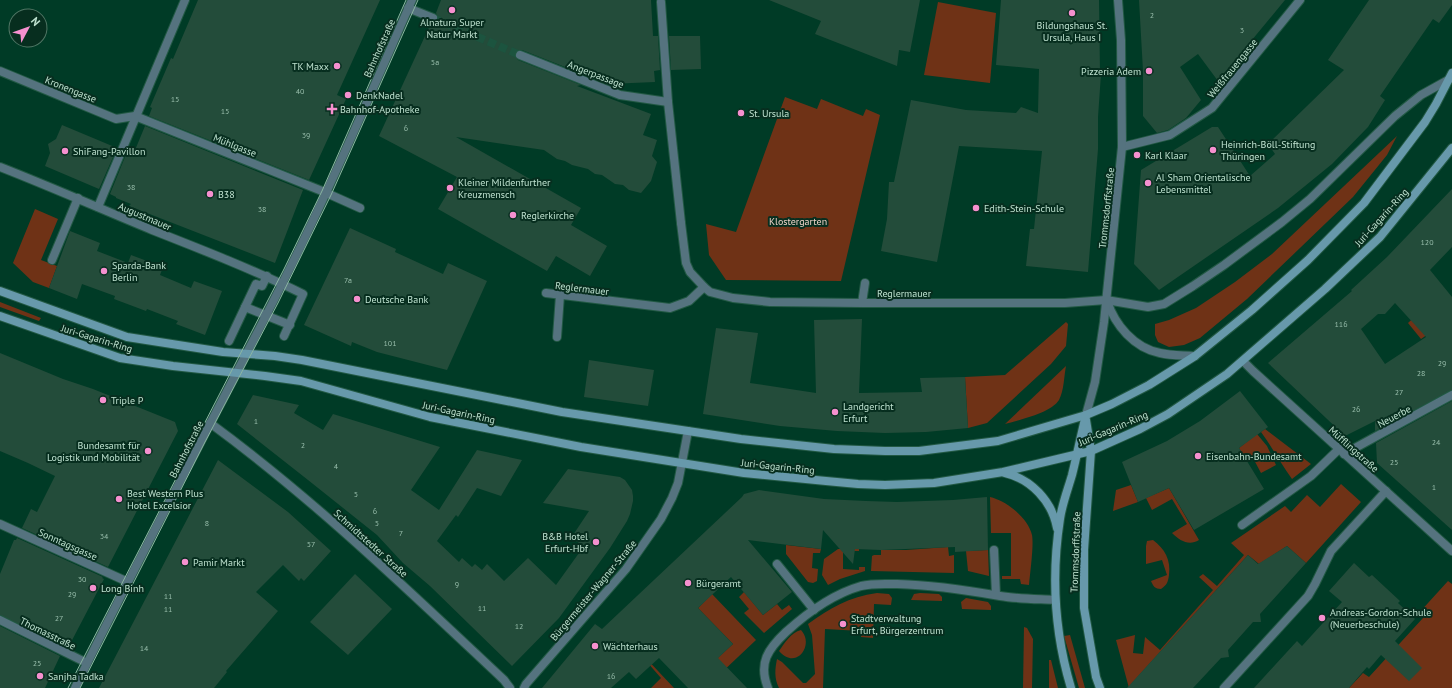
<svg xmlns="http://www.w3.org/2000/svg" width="1452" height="688" viewBox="0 0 1452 688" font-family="'PT Sans',sans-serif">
	<rect width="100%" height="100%" fill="#003b26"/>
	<g fill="#6f3216">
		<polygon points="938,2 996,13 990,83 924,75"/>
		<polygon points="785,97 817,109 821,99 863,116 866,109 880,115 841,281 726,280 709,255 706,224 736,232"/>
		<polygon points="1397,136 1387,155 1353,197 1247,299 1200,338 1184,345 1169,347 1158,342 1155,335 1155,324 1169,320 1196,308 1235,282 1272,254"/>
		<polygon points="35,209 58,219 41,260 57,266 49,288 33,282 13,263"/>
		<polygon points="0,302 41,318 39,321 0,307"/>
		<polygon points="1429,303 1444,323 1421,339 1408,323"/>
		<polygon points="1066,322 1068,324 1066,346 1051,364 987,423 968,428 965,377 1005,375"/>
		<path d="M1066 366C1064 376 1064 391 1059 400 1051 413 1019 420 1005 424Z"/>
		<path d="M1265 429 1311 464 1292 479C1281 464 1272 447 1261 432Z"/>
		<polygon points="1257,434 1267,446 1276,465 1261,473 1253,458 1247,461 1239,448"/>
		<polygon points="1341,484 1361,502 1306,563 1287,546 1259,564 1248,555 1132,683 1129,688 1116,640 1135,635 1133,653 1143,654 1145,637 1160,650 1213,590 1199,577 1203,574 1217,586 1244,555 1231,543 1285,506 1291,512 1307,495 1320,507"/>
		<polygon points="1131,485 1138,502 1113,511 1116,490"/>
		<path d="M1169 488 1199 540C1189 546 1180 541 1172 533L1187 524 1172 499 1152 510 1146 498Z"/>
		<path d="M990 497C1007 501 1028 518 1032 535 1034 545 1030 573 1029 585L1021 584 1020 579H1002V576H1011V533H991Z"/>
		<path d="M1153 540C1165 549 1171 560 1169 575 1168 582 1167 585 1161 589 1155 589 1153 586 1151 581L1167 575 1162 560 1146 564V546L1147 541Z"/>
		<polygon points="786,545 821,549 820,553 813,553 812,568 818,569 817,581 813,583 808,582 786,554"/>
		<polygon points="948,547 949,556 954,555 954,573 871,571 872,556 874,555 881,555 881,550 906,550"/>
		<polygon points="838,549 859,549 859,551 843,551 843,569 859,570 859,567 865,567 865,571 840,579 828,585 822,575 824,559"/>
		<polygon points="988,550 989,576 968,571 966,551"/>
		<polygon points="1448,581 1452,584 1452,688 1349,688 1363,673 1369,677 1423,618 1418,614"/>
		<polygon points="744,592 763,615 777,604 782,610 789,605 792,609 764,633 744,613 749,609 739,597"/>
		<path d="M877 593 889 594 892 598 891 605 874 604 873 638 861 637V631L825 629 823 688H779C774 678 775 669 777 659L782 662 803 683H806L815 674 812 635 808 624C830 608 849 597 877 593Z"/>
		<polygon points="920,593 939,594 942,597 942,601 911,600 914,594"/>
		<polygon points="712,594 756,640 720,674 711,664 733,644 698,608"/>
		<polygon points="966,598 988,602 991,606 991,610 962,609 961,602"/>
		<polygon points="611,621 674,688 651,688 661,678"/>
		<polygon points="1024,627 1027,628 1033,639 1032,688 1023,688"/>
		<path d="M801 630C815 645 796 671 779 651 784 644 791 632 801 630Z"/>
		<polygon points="1070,635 1085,688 1079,688 1064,636"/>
		<polygon points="1049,660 1051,660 1058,688 1049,688"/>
	</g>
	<g fill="#234c3a" fill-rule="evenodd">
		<polygon points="198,0 380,0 337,95 346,99 309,180 149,116 152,108 150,107 171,58 173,59"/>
		<polygon points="441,0 651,0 653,36 658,36 660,70 654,71 655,82 608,84 522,50 517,50 515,55 518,60 581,85 577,86 651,114 643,135 657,140 652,156 657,162 651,181 641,193 629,190 623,185 615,184 602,175 595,174 588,169 572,165 565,161 557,159 544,150 456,137 581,208 571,225 607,246 590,276 556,256 547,271 438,209 457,177 379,136 431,23 434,23 438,20 438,17 436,13"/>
		<polygon points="769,0 920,0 910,52 899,50 897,66 815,34 821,21"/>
		<polygon points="1001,0 1099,0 1100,74 1101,74 1098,117 1098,149 1088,272 1026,266 1030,229 1034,229 1042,151 959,146 937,262 881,251 887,219 889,182 894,182 911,100 966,110 1016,113 1021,107 1038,113 1039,69 996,65"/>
		<polygon points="1139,0 1285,0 1218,81 1198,54 1180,67 1201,100 1186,118 1168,130 1157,133 1143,116 1143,71"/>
		<polygon points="1369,0 1452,0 1452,5 1439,23 1433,19 1380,96 1385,100 1368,127 1332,164 1278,208 1159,290 1134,264 1141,170 1212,127 1218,127 1250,176 1275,154 1268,144 1344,70 1328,60"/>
		<polygon points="669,36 700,36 701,69 671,70"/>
		<polygon points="62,125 117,148 99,189 45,166 50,153 48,144 56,139"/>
		<polygon points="145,126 303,190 275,263 129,206 131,204 116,198 116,197 110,194 127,152 133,155"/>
		<path d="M1452 189V247L1430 270 1452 297V390L1375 431V421L1345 436 1268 363 1352 291 1351 290 1387 257ZM1395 303 1426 337 1385 364 1361 329 1378 314H1385Z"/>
		<polygon points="350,228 396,249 395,252 443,274 448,263 487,281 447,370 377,352 352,342 351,346 304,325"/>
		<polygon points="70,231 100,243 97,251 128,263 131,255 163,267 160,275 191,288 194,281 222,291 205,335 176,324 178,321 147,309 146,311 114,299 115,296 82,284 77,299 49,288"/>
		<polygon points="862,319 859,393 922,392 920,378 965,377 968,428 926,432 885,433 837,431 780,426 703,414 716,328 758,333 750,383 816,393 814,320"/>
		<polygon points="0,353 63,379 93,389 175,422 178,431 108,567 22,528 31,509 37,512 55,476 28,463 0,451"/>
		<polygon points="589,360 654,370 648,406 584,397"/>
		<polygon points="1240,391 1268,427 1239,448 1264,489 1194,530 1169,488 1138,502 1122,462 1167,441 1200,421"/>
		<polygon points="253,395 299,405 294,413 323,430 333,414 440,447 411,490 439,510 477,450 522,460 501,496 477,488 458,517 456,515 437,541 459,562 462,558 472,567 475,564 482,570 487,564 504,581 528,558 556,585 584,546 571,538 589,511 543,503 568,469 620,477 625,480 632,490 633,496 633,501 630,514 627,521 610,548 559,618 512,666 430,586 403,563 377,535 308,480 237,424"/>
		<polygon points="1452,401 1452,530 1377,463 1376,443"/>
		<polygon points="218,460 288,512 331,551 304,581 301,578 299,581 283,565 256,592 278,611 226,671 227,672 214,688 99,688"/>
		<polygon points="759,490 824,499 866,501 897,502 953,500 987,497 988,550 955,552 955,547 881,550 855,549 853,564 823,530 821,549 748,540 792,592 763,615 731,577 698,608 733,644 718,658 747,688 688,688 659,658 636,679 629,672 611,688 542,688 595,624 602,629 742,497 744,494"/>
		<polygon points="17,538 103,577 102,578 104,579 69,646 65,644 64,646 0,615 0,574 14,540 16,540"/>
		<polygon points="1287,546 1306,563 1260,614 1261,622 1253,622 1228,650 1229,657 1221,658 1193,688 1127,688 1248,555 1258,564"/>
		<polygon points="1354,563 1369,577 1372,575 1400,601 1398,603 1415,619 1395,641 1422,668 1409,681 1381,655 1369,669 1367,667 1349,688 1254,688 1297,641 1302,646 1342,602 1329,591"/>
		<polygon points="355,574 392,609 348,655 310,622"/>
		<polygon points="0,626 60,656 45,688 0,688"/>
	</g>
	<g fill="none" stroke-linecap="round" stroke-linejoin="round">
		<polyline stroke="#1c543f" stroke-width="8" stroke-dasharray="8 4" stroke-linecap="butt" points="433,18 520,55"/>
		<g stroke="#225944" stroke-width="10">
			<g id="lane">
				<polyline points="661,2 668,102 681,223"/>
				<polyline points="52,260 78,198"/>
				<polyline points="862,303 865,283"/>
				<polyline points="245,307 290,325"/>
				<polyline points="229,341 256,284 262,286 267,276"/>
				<polyline points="1242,525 1311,476 1339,449"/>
				<polyline points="994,550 996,595"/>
				<polyline points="777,564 814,610"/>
				<path d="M768 688C758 663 768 649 786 632 807 613 833 594 861 586 873 583 885 584 897 584 932 585 966 590 1000 596 1018 599 1037 599 1055 600"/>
				<polyline points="1224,688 1308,596 1315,584 1331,551 1386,491"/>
			</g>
		</g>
		<g stroke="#225944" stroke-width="10">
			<g id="street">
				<polyline points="408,8 433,18"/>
				<polyline points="520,55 620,95 668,102"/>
				<polyline points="0,71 116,119 135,116 322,191 360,208"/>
				<polyline points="1122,147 1170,135 1212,108 1300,0"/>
				<path d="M0 167C51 187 101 209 152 230 203 250 254 270 303 294L284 336"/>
				<polyline points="98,207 185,0"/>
				<polyline points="681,223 686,263 690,272 704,287 710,292 733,298 770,302 862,303 1065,303 1106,300 1148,307 1164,304 1193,286 1224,265 1282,222 1310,199 1395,116 1421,95 1448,80"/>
				<polyline points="546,293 670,308 689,301 704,287"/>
				<path d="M1107 301C1115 325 1134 348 1160 353 1172 356 1183 355 1195 356"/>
				<polyline points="557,337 560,295"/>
				<polyline points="1243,361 1253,371 1452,551"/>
				<polyline points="1086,415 1095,382 1104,322 1122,147 1121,40 1118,0"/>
				<path d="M210 423C315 500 409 591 504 680L510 688"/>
				<polyline points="1344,454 1452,395"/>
				<polyline points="0,524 128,582"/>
				<polyline points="0,620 87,663"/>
				<path d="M75 688C141 552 214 419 282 284 329 191 370 95 412 0"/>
				<polyline points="524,688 526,684 626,569 661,519 672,498 678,483 688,431"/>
			</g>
		</g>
		<g stroke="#225944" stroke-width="10">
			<g id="secondary">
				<polyline points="0,291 127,337 223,352 275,356 302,360 562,412 741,439 834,449 885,451 919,451 998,441 1086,415 1112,404 1149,385 1195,356 1252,310 1308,260 1364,203 1425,122 1436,104 1452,73"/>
				<polyline points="0,316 120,358 173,366 265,376 301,381 430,417 581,447 744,473 826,481 858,484 885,485 934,483 1003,472 1091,451 1140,429 1168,414 1227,374 1325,289 1380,237 1452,148"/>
				<polyline points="1086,420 1091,451 1084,550 1084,608 1096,677 1100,688"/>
				<path d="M1005 473C1031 479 1052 501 1057 528"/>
				<path d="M1071 688C1054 631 1051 577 1060 519 1062 504 1068 489 1072 475 1077 455 1081 435 1086 415"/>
			</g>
		</g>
		<use href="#lane" stroke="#55737f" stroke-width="8"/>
		<use href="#street" stroke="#55737f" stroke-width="8"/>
		<use href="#secondary" stroke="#6799ab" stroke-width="8"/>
		<g stroke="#8bb5a2" stroke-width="1">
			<polyline points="68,688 284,269 322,191 406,0"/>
			<polyline points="80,688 205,442 278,303 331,195 418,0"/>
		</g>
	</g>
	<g fill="#f690cf" stroke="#072e1f" stroke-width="1.5">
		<circle cx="452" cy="10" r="4"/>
		<circle cx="1072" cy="13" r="4"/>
		<circle cx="337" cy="66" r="4"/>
		<circle cx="1149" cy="71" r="4"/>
		<circle cx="348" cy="95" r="4"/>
		<path d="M330 103h4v4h4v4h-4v4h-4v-4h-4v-4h4z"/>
		<circle cx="741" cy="113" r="4"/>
		<circle cx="1213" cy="150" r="4"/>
		<circle cx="65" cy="151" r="4"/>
		<circle cx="1137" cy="155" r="4"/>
		<circle cx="1148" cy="183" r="4"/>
		<circle cx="450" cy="188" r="4"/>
		<circle cx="210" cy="194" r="4"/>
		<circle cx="976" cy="208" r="4"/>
		<circle cx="513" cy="215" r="4"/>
		<circle cx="104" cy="271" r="4"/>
		<circle cx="357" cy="299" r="4"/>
		<circle cx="103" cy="400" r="4"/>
		<circle cx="835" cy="412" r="4"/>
		<circle cx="148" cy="451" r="4"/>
		<circle cx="1198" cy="456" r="4"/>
		<circle cx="119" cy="499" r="4"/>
		<circle cx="596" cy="542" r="4"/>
		<circle cx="185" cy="562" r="4"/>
		<circle cx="688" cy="583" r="4"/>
		<circle cx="93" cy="588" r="4"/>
		<circle cx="1322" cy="618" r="4"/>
		<circle cx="843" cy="624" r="4"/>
		<circle cx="595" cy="646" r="4"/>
		<circle cx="40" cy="676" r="4"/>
	</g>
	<g text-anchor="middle" stroke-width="4" stroke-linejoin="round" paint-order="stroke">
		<g font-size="8" fill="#97bcaa">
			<text x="1152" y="18">2</text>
			<text x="1242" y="33">3</text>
			<text x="435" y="65">5a</text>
			<text x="300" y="94">40</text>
			<text x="175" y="102">15</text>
			<text x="225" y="114">15</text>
			<text x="406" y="131">6</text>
			<text x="306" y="138">39</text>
			<text x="131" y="190">38</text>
			<text x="262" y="212">38</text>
			<text x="1427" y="245">120</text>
			<text x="348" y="283">7a</text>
			<text x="1341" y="327">116</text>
			<text x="390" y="346">101</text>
			<text x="1442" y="366">29</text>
			<text x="1421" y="376">28</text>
			<text x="1399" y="395">27</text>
			<text x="1356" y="412">26</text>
			<text x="256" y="424">1</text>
			<text x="1436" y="445">24</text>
			<text x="303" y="448">2</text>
			<text x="1394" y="465">25</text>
			<text x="336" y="469">4</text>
			<text x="1434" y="490">1</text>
			<text x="356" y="497">5</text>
			<text x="375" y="514">6</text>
			<text x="207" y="526">8</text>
			<text x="377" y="526">5</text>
			<text x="401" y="536">7</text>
			<text x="104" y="539">34</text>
			<text x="311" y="547">57</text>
			<text x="82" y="582">30</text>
			<text x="457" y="587">9</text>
			<text x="72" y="597">29</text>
			<text x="168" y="599">11</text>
			<text x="482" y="611">11</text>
			<text x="168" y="612">11</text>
			<text x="59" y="621">27</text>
			<text x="519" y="629">12</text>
			<text x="144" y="651">14</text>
			<text x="37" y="666">25</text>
			<text x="611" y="679">16</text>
		</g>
		<g font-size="10" fill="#bee1cf" stroke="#072e1f" text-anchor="start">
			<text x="452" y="26" text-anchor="middle">Alnatura Super<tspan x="452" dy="12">Natur Markt</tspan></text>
			<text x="1072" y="29" text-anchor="middle">Bildungshaus St.<tspan x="1072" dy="12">Ursula, Haus I</tspan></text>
			<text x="329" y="70" text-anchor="end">TK Maxx</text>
			<text x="1141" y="75" text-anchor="end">Pizzeria Adem</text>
			<text x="356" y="99">DenkNadel</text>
			<text x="340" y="113">Bahnhof-Apotheke</text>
			<text x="749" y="117">St. Ursula</text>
			<text x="1221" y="148">Heinrich-Böll-Stiftung<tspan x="1221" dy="12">Thüringen</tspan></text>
			<text x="73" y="155">ShiFang-Pavillon</text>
			<text x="1145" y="159">Karl Klaar</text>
			<text x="1156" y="181">Al Sham Orientalische<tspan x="1156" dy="12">Lebensmittel</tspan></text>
			<text x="458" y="186">Kleiner Mildenfurther<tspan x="458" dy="12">Kreuzmensch</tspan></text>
			<text x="218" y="198">B38</text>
			<text x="984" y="212">Edith-Stein-Schule</text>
			<text x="521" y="219">Reglerkirche</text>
			<text x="112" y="269">Sparda-Bank<tspan x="112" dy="12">Berlin</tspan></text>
			<text x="365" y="303">Deutsche Bank</text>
			<text x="111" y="404">Triple P</text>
			<text x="843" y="410">Landgericht<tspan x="843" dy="12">Erfurt</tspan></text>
			<text x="140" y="449" text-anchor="end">Bundesamt für<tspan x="140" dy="12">Logistik und Mobilität</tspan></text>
			<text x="1206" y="460">Eisenbahn-Bundesamt</text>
			<text x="127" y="497">Best Western Plus<tspan x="127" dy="12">Hotel Excelsior</tspan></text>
			<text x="588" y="540" text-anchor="end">B&amp;B Hotel<tspan x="588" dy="12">Erfurt-Hbf</tspan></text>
			<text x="193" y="566">Pamir Markt</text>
			<text x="696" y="587">Bürgeramt</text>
			<text x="101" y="592">Long Binh</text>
			<text x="1330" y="616">Andreas-Gordon-Schule<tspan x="1330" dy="12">(Neuerbeschule)</tspan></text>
			<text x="851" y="622">Stadtverwaltung<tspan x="851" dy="12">Erfurt, Bürgerzentrum</tspan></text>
			<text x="603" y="650">Wächterhaus</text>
			<text x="48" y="680">Sanjha Tadka</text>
		</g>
		<g font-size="10" fill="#bee1cf" stroke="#072e1f">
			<text transform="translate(379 48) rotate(-66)" y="4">Bahnhofstraße</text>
			<text transform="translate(1232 68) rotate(-51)" y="4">Weißfrauengasse</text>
			<text transform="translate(596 74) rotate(21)" y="4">Angerpassage</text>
			<text transform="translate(71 89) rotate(22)" y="4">Kronengasse</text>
			<text transform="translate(235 145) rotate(22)" y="4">Mühlgasse</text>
			<text transform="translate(1106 208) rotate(-84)" y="4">Trommsdorffstraße</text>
			<text transform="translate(145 216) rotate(23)" y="4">Augustmauer</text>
			<text transform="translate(1381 217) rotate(-48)" y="4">Juri-Gagarin-Ring</text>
			<text transform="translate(582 288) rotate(7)" y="4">Reglermauer</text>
			<text x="904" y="297">Reglermauer</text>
			<text transform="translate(97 338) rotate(17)" y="4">Juri-Gagarin-Ring</text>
			<text transform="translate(459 412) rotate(12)" y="4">Juri-Gagarin-Ring</text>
			<text transform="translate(1394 416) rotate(-28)" y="4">Neuerbe</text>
			<text transform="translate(1113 428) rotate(-23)" y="4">Juri-Gagarin-Ring</text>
			<text transform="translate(186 449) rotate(-63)" y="4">Bahnhofstraße</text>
			<text transform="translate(1354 449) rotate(42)" y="4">Müfflingstraße</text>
			<text transform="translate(778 466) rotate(6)" y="4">Juri-Gagarin-Ring</text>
			<text transform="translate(371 543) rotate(42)" y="4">Schmidtstedter Straße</text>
			<text transform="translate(68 544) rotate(24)" y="4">Sonntagsgasse</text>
			<text transform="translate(1075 552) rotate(-88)" y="4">Trommsdorffstraße</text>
			<text transform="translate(593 590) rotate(-50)" y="4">Bürgermeister-Wagner-Straße</text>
			<text transform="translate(48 633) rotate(26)" y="4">Thomasstraße</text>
		</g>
		<g font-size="10" fill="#efd4c9" stroke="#072e1f">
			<text x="798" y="225">Klostergarten</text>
		</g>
	</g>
	<g transform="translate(28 28) rotate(49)"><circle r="19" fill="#072e1f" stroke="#507665"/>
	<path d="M0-3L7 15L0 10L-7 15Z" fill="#f690cf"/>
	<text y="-6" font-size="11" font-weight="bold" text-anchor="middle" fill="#bee1cf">N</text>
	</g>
</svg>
